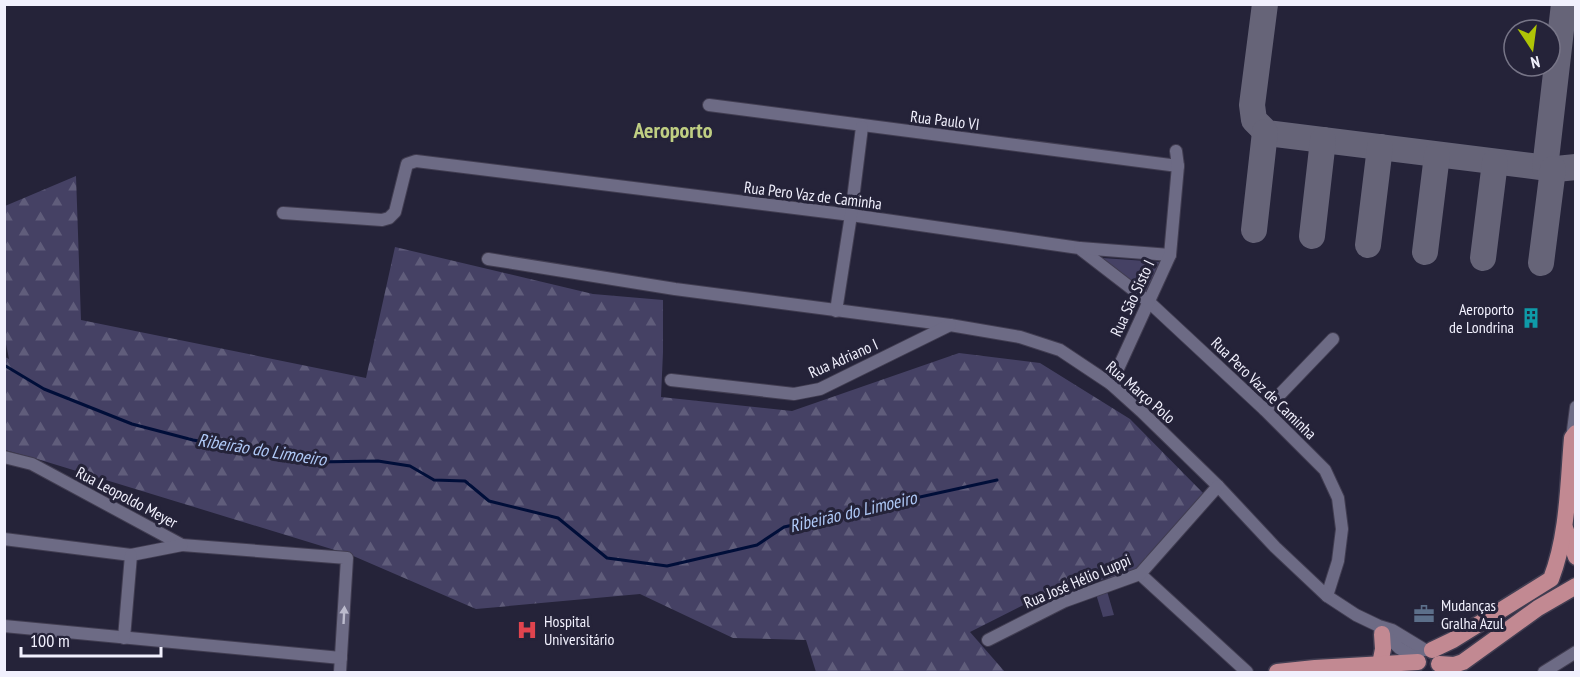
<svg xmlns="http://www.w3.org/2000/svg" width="1580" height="677" viewBox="0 0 1580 677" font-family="'PT Sans Narrow',sans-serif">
	<defs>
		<pattern id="forest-firs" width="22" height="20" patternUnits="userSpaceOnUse" patternTransform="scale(1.5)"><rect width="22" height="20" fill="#454164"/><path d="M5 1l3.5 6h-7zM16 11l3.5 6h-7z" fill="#605d7b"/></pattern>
	</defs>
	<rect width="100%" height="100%" fill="#252339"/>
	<g fill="#454164">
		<polygon points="1102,258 1161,262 1148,298"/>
		<polygon points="1107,591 1114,615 1103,617 1096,594"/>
	</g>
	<polygon fill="url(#forest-firs)" points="76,176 81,320 366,378 395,247 593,294 663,300 663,352 661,397 792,411 959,353 1040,363 1130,419 1204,494 1136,571 1043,595 970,632 1005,672 816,672 806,640 733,638 640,594 476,609 351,555 34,458 5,450 5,357 9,359 4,334 5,206"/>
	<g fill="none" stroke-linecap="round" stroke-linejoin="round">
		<polyline stroke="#000e39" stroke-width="3" points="4,365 44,389 132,424 193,440 316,462 378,461 410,466 434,480 465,481 489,501 558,518 607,558 667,566 757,545 784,527 997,480"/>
		<g stroke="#666478" stroke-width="26">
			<polyline points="1265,4 1252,105 1254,120 1267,133 1556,169 1576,167"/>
			<polyline points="1545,168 1564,4"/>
			<polyline points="1254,230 1265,132"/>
			<polyline points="1312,236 1323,140"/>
			<polyline points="1368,245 1380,147"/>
			<polyline points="1425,252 1437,155"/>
			<polyline points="1483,258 1495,162"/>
			<polyline points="1541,263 1553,169"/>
		</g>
		<g stroke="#413d51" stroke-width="14">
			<g id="minor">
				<polyline points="709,105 1178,166"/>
				<polyline points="283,213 382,220 389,218 395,212 407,164 416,161 851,215 1079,248 1149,302 1265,410 1325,470 1338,498 1342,529 1338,561 1327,596"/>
				<polyline points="1080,248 1170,255"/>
				<polyline points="488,259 675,289 950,325 1020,337 1060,350 1111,384 1141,411 1218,486 1275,547 1327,596 1356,615 1379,626 1392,630 1425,650"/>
				<polyline points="836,311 851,215 862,127"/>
				<polyline points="671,380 794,394 820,389 950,325"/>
				<polyline points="1111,384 1170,255 1178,166 1176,151"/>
				<polyline points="1265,410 1333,339"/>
				<polyline points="1572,438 1576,407"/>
				<polyline points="4,457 32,464 182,545 347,558 340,672"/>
				<polyline points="4,539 131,555 182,545"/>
				<polyline points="1140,574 1247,672"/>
				<polyline points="4,626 341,658"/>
				<polyline points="1380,630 1399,648 1418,659"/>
				<polyline points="124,638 131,555"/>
				<polyline points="988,640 1065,601 1140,574 1218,486"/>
				<polyline points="1544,672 1576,652"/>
			</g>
		</g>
		<g stroke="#413d51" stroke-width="19">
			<g id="major">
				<polyline points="1565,528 1576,557"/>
				<path d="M1432 650 1453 640 1551 579C1568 535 1568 484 1572 438L1576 433"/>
				<polyline points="1380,664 1383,649 1382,634"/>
				<polyline points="1439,664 1454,665 1463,662 1538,608 1576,586"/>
				<polyline points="1277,672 1315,668 1418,662"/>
			</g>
		</g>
		<use href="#minor" stroke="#6d6b85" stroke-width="12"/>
		<use href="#major" stroke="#c28992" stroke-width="16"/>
	</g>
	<defs><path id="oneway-solid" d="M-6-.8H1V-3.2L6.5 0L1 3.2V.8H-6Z" transform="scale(1.5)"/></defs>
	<use fill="#bcbbcd" href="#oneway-solid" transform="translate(344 615) rotate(-87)"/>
	<defs>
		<g id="building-bare" transform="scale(1.62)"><path d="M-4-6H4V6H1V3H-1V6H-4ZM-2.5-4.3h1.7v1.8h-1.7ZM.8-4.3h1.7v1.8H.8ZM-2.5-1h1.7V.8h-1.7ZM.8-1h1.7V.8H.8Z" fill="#0f9aa8" stroke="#252339" stroke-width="2.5" paint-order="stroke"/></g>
		<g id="office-bare" transform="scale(1.62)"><path d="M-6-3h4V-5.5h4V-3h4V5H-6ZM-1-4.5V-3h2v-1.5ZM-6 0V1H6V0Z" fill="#5c6f8a" stroke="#252339" stroke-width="2.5" paint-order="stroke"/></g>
		<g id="hospital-bare" transform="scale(1.62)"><path d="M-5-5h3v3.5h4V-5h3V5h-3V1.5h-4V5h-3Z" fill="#e0444e" stroke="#252339" stroke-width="2.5" paint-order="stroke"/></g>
	</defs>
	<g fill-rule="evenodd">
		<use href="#building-bare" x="1531" y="318"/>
		<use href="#office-bare" x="1424" y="614"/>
		<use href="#hospital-bare" x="527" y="630"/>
	</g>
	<g text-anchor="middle" stroke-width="6" stroke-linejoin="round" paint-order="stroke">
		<g font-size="16" fill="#f1f0fd" stroke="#252339">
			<text transform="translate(945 120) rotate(7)" y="6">Rua Paulo VI</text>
			<text transform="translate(813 195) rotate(7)" y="6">Rua Pero Vaz de Caminha</text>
			<text transform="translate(1132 298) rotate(-65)" y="6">Rua São Sisto I</text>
			<text transform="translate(843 358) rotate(-24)" y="6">Rua Adriano I</text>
			<text transform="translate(1264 388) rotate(44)" y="6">Rua Pero Vaz de Caminha</text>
			<text transform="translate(1141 392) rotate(41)" y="6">Rua Março Polo</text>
			<text transform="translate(127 497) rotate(28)" y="6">Rua Leopoldo Meyer</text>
			<text transform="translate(1077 581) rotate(-23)" y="6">Rua José Hélio Luppi</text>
		</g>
		<g font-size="16" fill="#f1f0fd" stroke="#252339" text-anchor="start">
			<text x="1514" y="315" text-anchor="end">Aeroporto<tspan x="1514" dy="18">de Londrina</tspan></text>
			<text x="1441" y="611">Mudanças<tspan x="1441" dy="18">Gralha Azul</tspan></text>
			<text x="544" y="627">Hospital<tspan x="544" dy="18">Universitário</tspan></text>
		</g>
		<g font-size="18" font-style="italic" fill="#b0caf8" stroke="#252339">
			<text transform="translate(262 450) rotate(9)" y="6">Ribeirão do Limoeiro</text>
			<text transform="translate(853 512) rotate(-13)" y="6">Ribeirão do Limoeiro</text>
		</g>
		<g font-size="22" font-weight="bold" fill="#c0cf83" stroke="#252339">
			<text x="673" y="138">Aeroporto</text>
		</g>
	</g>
	<rect width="1580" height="677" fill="none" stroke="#f1f0fd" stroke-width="12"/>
	<g transform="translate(1532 48) rotate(167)"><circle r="28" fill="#252339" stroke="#777587" stroke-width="1.5"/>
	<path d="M0-4.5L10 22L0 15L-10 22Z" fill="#afc506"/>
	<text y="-9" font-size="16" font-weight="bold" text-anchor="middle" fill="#f1f0fd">N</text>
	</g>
	<path d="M21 647v9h140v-9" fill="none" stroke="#f1f0fd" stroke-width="3"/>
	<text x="30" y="647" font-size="18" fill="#f1f0fd" stroke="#252339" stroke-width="4.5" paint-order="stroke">100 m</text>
</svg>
